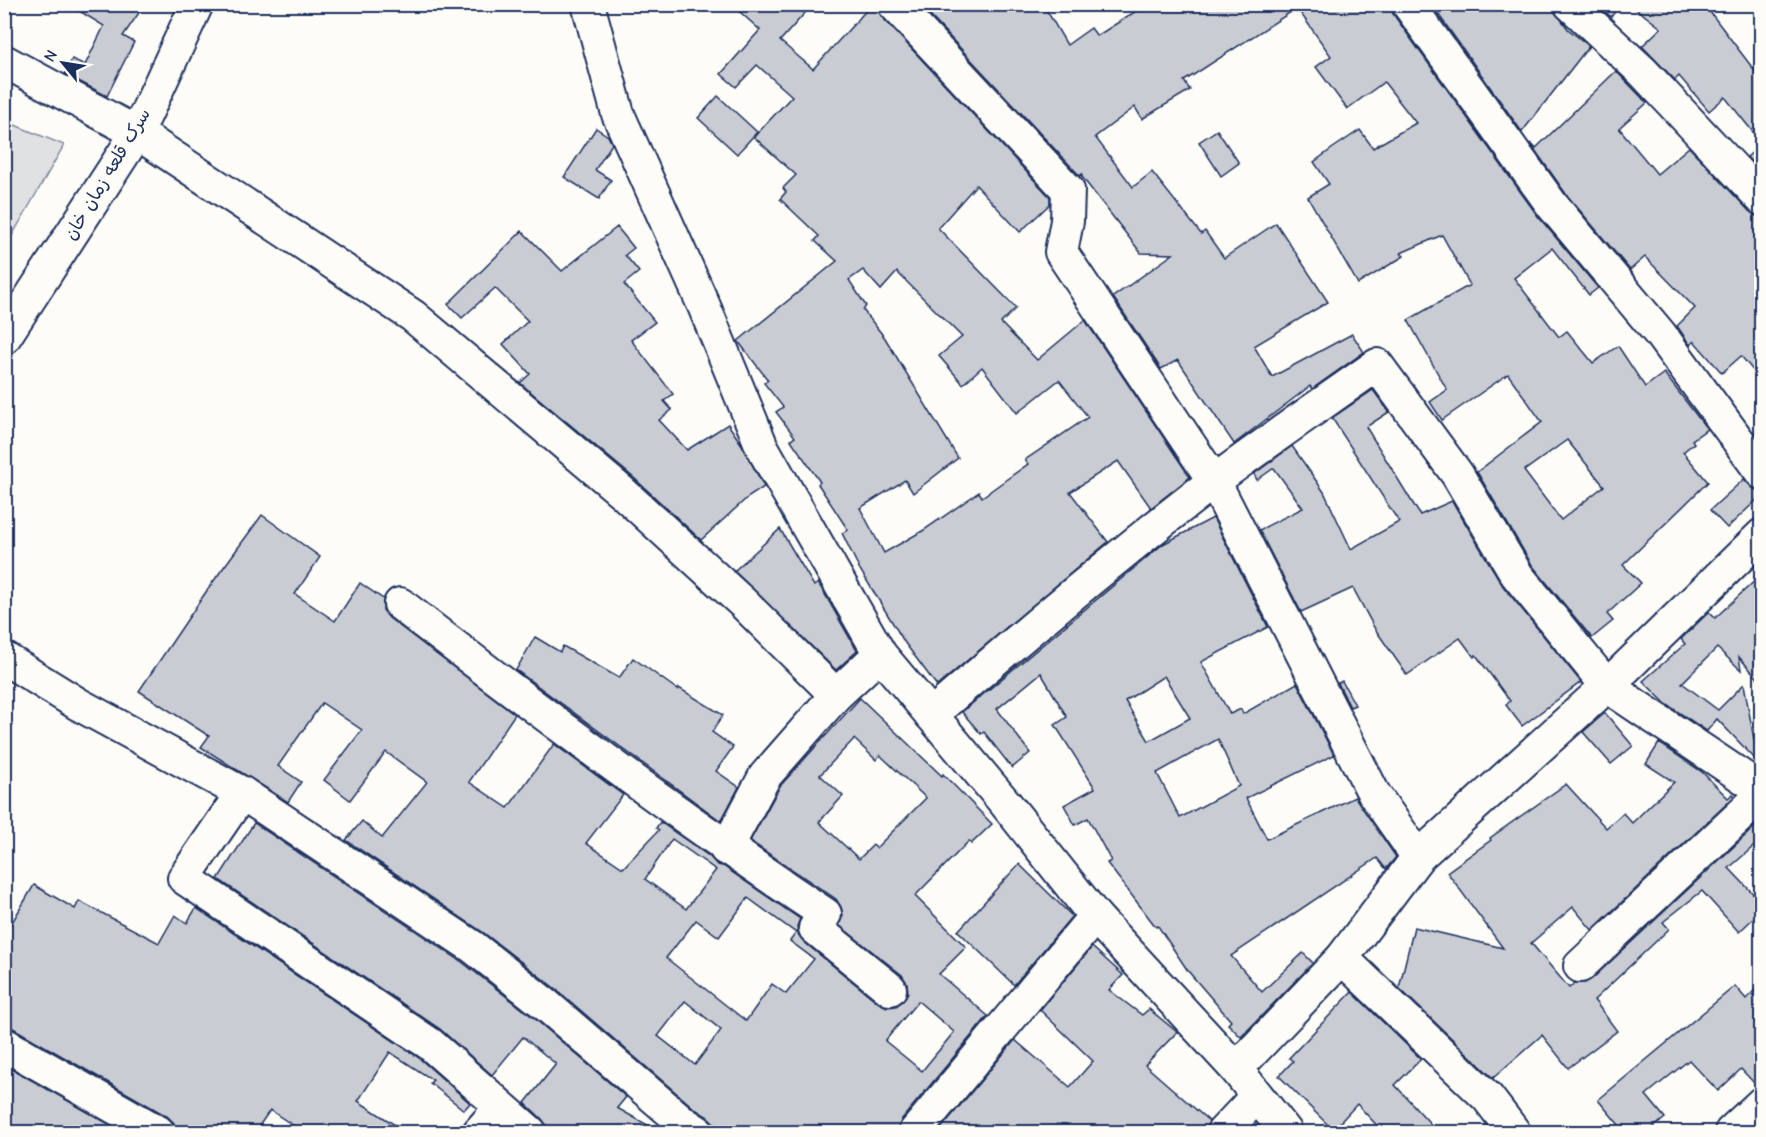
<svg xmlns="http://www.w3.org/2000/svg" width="1766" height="1137" viewBox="0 0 1766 1137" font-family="'Comic Neue','Playpen Sans Arabic',sans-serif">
	<rect width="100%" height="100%" fill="#fdfcf7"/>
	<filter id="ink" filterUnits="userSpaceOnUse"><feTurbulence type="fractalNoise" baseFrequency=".0167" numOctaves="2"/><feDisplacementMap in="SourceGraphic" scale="12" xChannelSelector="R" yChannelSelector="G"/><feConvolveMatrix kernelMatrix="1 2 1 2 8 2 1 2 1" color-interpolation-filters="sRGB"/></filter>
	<g filter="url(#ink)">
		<polygon fill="#e0e1e3" stroke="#7e88a0" stroke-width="1.5" points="5,121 64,145 5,248"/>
		<g fill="#c9ccd3" stroke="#1b2f5e" stroke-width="1.5" fill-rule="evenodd">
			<polygon points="68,4 145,4 123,36 134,42 107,96 65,74 72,59 85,65 104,26"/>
			<path d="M731 4H813L780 41 813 69 872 4H877L881 16 1050 197V204L1020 232 976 185 938 228 1016 308 1001 323 1037 360 1085 320 1190 477 1151 508 1118 461 1070 492 1108 542 937 686 905 643 859 568 842 533 848 530 818 484 820 482 791 440 795 437 776 412 783 407 764 383 768 380 738 341 837 261 815 241 819 236 780 199 786 192 783 188 796 175 754 137 792 96 757 65 736 87 721 74 760 30ZM863 270 881 290 897 272 962 337 939 356 963 384 982 367 1017 413 1059 380 1088 417 1025 460 1028 464 982 497 979 492 924 530 884 553 860 508 905 480 913 493 958 458 885 338 863 310 866 306 849 280Z"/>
			<path d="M919 4H1043L1067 45 1091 28 1097 36 1147 4H1390L1393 14 1537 215 1598 288 1589 295 1552 248 1514 278 1559 337 1567 331 1593 363 1618 346 1645 387 1664 373 1707 429 1692 440 1694 443 1683 452 1708 482 1623 565 1641 583 1607 614 1613 621 1592 638 1532 565 1477 472 1542 422 1508 374 1442 420 1430 402 1447 390 1408 320 1470 285 1442 235 1401 253 1404 256 1358 284 1308 197 1329 184 1314 162 1333 148 1360 130 1373 148 1416 123 1384 82 1347 109 1316 67 1331 56 1297 8 1184 81 1190 90 1142 119 1135 107 1095 137 1133 187 1152 172 1201 234 1205 231 1224 258 1276 223 1328 302 1254 346 1272 377 1352 334 1364 352 1312 389 1310 386 1234 444 1178 360 1161 369 1113 297 1173 254 1141 253 1082 177V174L1080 176ZM1567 440 1604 486 1561 520 1524 471Z"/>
			<polygon points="1431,4 1550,4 1568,29 1589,46 1522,132"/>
			<polygon points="1597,4 1621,4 1611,17"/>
			<polygon points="1630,4 1704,4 1761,79 1761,142 1725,97 1709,111 1679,76 1675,80 1642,46 1661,28"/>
			<polygon points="1616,71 1647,103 1619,128 1657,174 1689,147 1749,211 1756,216 1761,216 1761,380 1741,356 1722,373 1694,341 1690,345 1677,326 1695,308 1645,257 1630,270 1566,194 1530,143 1536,148"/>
			<polygon points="718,96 757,132 737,154 698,118"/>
			<polygon points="596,128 608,136 612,144 595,170 611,180 599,199 564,177"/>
			<polygon points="1217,130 1239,163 1221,176 1199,142"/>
			<polygon points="1761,145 1761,172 1747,157"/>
			<polygon points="617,227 634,248 625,255 639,272 624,284 655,322 631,340 673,394 664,401 672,410 659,420 687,450 728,424 742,445 764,487 747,498 701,540 634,478 520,383 530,374 503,344 528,321 495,288 462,318 448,304 522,231 562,271"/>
			<polygon points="1373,390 1389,412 1366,427 1420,515 1452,501 1503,586 1581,682 1522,726 1506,705 1510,701 1476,655 1474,657 1460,638 1407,675 1375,629 1353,588 1301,612 1259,530 1303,508 1274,468 1257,480 1254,474 1292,446 1324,492 1351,549 1399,522 1332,418"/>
			<polygon points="1744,479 1754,489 1761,491 1761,496 1727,528 1710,510"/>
			<path d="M262 515 320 557 295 594 335 621 360 583 383 599V610L389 618 515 714 469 782 508 808 554 744 623 795 586 843 623 868 659 830 656 828 660 822 710 857 717 865 723 866 800 919 797 926 798 934 804 942 879 1003 887 1007 896 1006 904 1000 908 992 907 983 902 975 839 925 843 915 841 907 836 899 750 841 780 786 860 698 942 776 943 774 992 824 971 844 969 841 915 896 966 947 939 974 988 1016 901 1120 898 1132H723L708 1117 695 1109 557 990 484 933 346 840 362 821 382 838 427 782 386 752 350 800 324 780 362 730 322 703 278 766 301 782 288 802 201 747 209 736 139 691 210 586ZM854 739 876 760 880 755 926 798 876 848 873 845 859 859 819 822 843 796 820 775ZM672 839 716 870 686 909 645 879ZM748 898 796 933 790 941 814 959 786 994 772 984 746 1021 666 958 696 920 719 937ZM685 1001 721 1030 695 1065 658 1036ZM918 1001 954 1032 922 1071 885 1041Z"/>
			<path d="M1213 518 1268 627 1201 662 1230 714 1241 709 1243 714 1297 683 1334 755 1246 798 1267 839 1355 797 1396 857 1386 869 1377 858 1231 956 1262 992 1303 953 1313 963 1241 1037 1228 1024 1231 1021 1188 971 1158 926 1156 927 1107 863 1111 861 1088 818 1075 825 1064 805 1095 788 1055 725 1067 717 1041 673 997 709 1030 753 1012 768 984 732 981 734 962 712 1163 544ZM1164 676 1190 718 1149 741 1125 701ZM1218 739 1239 786 1180 818 1157 773Z"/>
			<polygon points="780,529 814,586 818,583 823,591 857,651 836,670 734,571"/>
			<polygon points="1761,575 1761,682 1739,657 1741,670 1717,648 1682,683 1718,710 1744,684 1758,762 1717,719 1707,731 1665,703 1643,681 1685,644 1681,639 1709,612 1715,618"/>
			<polygon points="535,637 560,652 563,646 619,678 633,658 678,690 679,688 723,715 712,732 733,747 716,771 739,787 721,821 516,670"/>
			<polygon points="1342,681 1355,705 1350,707 1338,683"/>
			<polygon points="1605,713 1633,746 1611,764 1583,732"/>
			<polygon points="1659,743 1702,772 1728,798 1733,794 1735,796 1592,930 1573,907 1531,943 1569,988 1575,983 1585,983 1592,979 1759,823 1761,826 1761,840 1729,868 1761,902 1761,911 1739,932 1702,891 1663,922 1669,929 1594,1000 1617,1031 1568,1068 1542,1035 1493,1078 1399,988 1414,927 1503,948 1447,872 1491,840 1490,838 1566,784 1606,828 1623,813 1632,823 1674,782 1646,764"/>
			<polygon points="254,823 462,962 534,1018 626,1097 617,1108 660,1132 548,1132 547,1126 542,1119 525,1103 556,1064 523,1037 492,1075 440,1029 218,879"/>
			<polygon points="1019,864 1072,916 1014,985 958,931"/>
			<polygon points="34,885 75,909 79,901 159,943 175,915 187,923 196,908 419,1058 470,1103 464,1110 430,1083 433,1080 390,1052 358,1101 406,1132 303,1132 270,1110 255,1132 176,1132 174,1123 167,1116 13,1028 4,1026 4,936"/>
			<polygon points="1092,947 1123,975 1109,990 1142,1015 1149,1009 1177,1032 1145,1065 1209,1121 1206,1132 938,1132 1015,1040 1070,1087 1093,1061 1040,1010"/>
			<polygon points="1761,984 1761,1086 1757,1086 1741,1069 1718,1091 1689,1060 1646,1095 1665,1118 1648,1132 1625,1132 1598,1100 1735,986 1746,999"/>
			<polygon points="1352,992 1421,1059 1395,1085 1438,1132 1383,1132 1357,1104 1333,1130 1279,1076 1293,1061 1289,1058"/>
			<polygon points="12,1069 123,1132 4,1132 4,1081"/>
		</g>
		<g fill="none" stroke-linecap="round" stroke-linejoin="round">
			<g stroke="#1b2f5e" stroke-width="36">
				<g id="minor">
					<polyline points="588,4 618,114 704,306 762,447 880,654 1006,804 1095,916 1236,1069 1286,1132"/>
					<polyline points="894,4 1068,190 1067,221 1061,252 1214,481 1374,794 1418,857"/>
					<polyline points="1408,4 1552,205 1660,334 1762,473"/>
					<polyline points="1570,4 1643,72 1762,199"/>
					<polyline points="4,61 137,133 413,316 622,492 743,603 836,695"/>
					<polyline points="4,338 137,133 197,4"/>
					<path d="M400 604C538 711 679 817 825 914L815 928 890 989"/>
					<polyline points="4,658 78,704 242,793 473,947 545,1004 684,1123 698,1132"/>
					<path d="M931 715C1023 635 1116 556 1213 482 1266 442 1322 404 1377 365L1457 474 1517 575 1607 686 1762 790"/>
					<polyline points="242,793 184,878 430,1044 530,1132"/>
					<polyline points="726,849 765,776 836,695 880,654"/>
					<polyline points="1342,958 1488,1098 1514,1132"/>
					<polyline points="1580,966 1762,795"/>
					<polyline points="4,1044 158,1132"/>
					<polyline points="1236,1069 1342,958 1418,857 1607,686 1762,535"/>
					<polyline points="479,1132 501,1107"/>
					<polyline points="915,1132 1095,916"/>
					<polyline points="1223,1132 1256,1097"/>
					<polyline points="1731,1132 1762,1103"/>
				</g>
			</g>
			<use href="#minor" stroke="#fdfcf7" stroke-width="32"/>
		</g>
	</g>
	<g text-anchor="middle" stroke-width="6" stroke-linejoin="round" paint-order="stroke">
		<g font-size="18" fill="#1b2f5e" stroke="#fdfcf7">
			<text transform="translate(107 174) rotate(-59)" y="6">سرک قلعه زمان خان</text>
		</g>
	</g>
	<rect width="1766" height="1137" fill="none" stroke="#fdfcf7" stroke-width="24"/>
	<rect x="12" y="12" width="1742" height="1113" fill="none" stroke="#1b2f5e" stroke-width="2" filter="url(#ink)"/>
	<g transform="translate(63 63) rotate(300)" stroke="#fdfcf7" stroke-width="4.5" paint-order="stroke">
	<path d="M0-4.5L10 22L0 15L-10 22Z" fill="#1b2f5e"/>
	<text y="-9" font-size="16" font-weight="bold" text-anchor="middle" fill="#1b2f5e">N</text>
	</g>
</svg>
